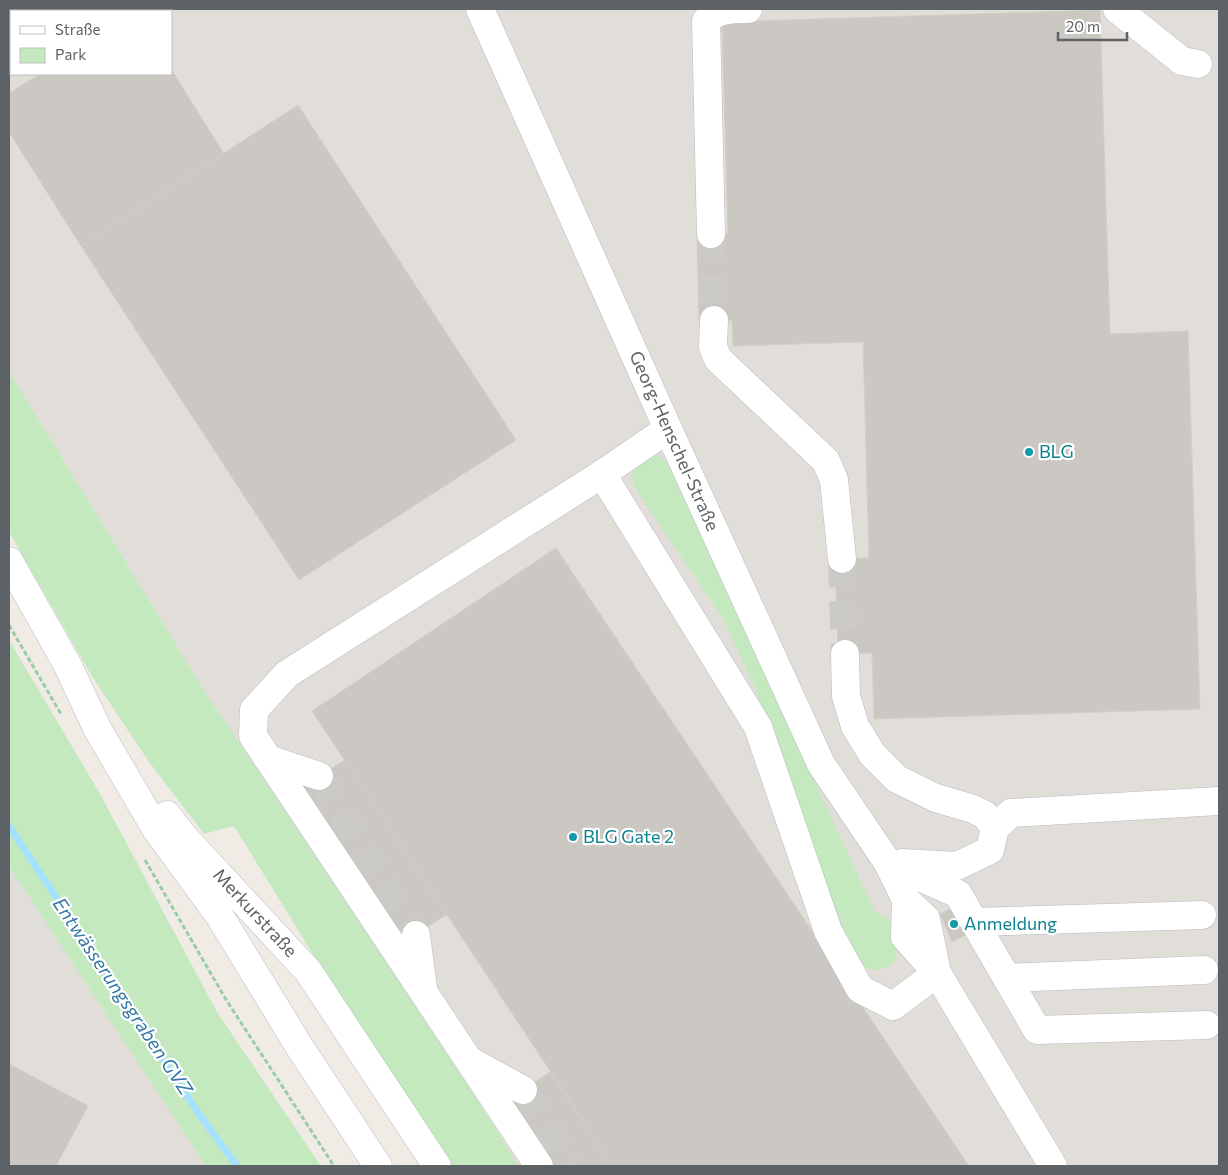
<svg xmlns="http://www.w3.org/2000/svg" width="1228" height="1175" viewBox="0 0 1228 1175" font-family="Commissioner,sans-serif">
	<rect width="100%" height="100%" fill="#f0ece5"/>
	<g fill="#e1ded9" fill-rule="evenodd">
		<path d="M9 9H1219V1166H518L448 1051 207 695 9 371ZM11 11H171V74H11Z"/>
		<polygon points="9,865 190,1140 206,1166 9,1166"/>
	</g>
	<g fill="#c4e9bf">
		<polygon points="9,371 207,695 448,1051 518,1166 452,1166 319,964 234,826 204,834 149,762 93,678 9,532"/>
		<path d="M659 455 666 462 671 471 875 912 888 918 898 947 896 959 891 965 883 969 872 970 860 966 828 918 757 693 724 620 637 491C636 487 633 483 632 479 631 468 650 458 659 455Z"/>
		<polygon points="9,640 99,792 217,1012 321,1166 206,1166 9,866"/>
	</g>
	<g fill="none" stroke-linecap="round" stroke-linejoin="round">
		<polyline stroke="#a6e1ff" stroke-width="7" points="9,826 199,1114 237,1166"/>
	</g>
	<g fill="#cbc7c2" stroke="#d5cec2">
		<polygon points="1100,10 1110,334 1188,331 1200,709 874,719 872,653 838,654 835,559 869,558 863,342 733,346 732,320 699,321 697,234 728,234 722,22"/>
		<polygon points="171,69 224,154 81,246 9,132 9,93 40,74 171,74"/>
		<polygon points="298,105 516,440 299,580 81,246"/>
		<polygon points="556,548 969,1166 613,1166 312,711"/>
		<polygon points="345,760 447,914 402,944 300,787"/>
		<polygon points="955,907 968,934 952,942 940,914"/>
		<polygon points="9,1064 88,1106 56,1166 9,1166"/>
		<polygon points="550,1072 613,1166 550,1166 506,1101"/>
	</g>
	<g fill="none" stroke-linecap="round" stroke-linejoin="round">
		<g stroke="#cbcac5" stroke-width="28" stroke-dasharray="28 14" stroke-linecap="butt">
			<polyline points="711,234 714,320"/>
			<polyline points="842,559 845,654"/>
			<polyline points="319,776 416,935"/>
			<polyline points="523,1090 574,1166"/>
		</g>
		<g stroke="#b7bbc0" stroke-width="29">
			<g id="minor">
				<polyline points="480,9 668,429 821,764 888,863 906,900 926,919 937,973"/>
				<polyline points="1117,9 1182,61 1198,64"/>
				<path d="M711 234 706 21C716 9 732 9 748 9"/>
				<polyline points="714,320 713,347 718,359 826,461 834,480 842,559"/>
				<polyline points="602,474 758,727 828,931 860,989 893,1006 937,973"/>
				<polyline points="9,561 67,664 98,730 156,829 219,915 299,1046 378,1166"/>
				<polyline points="845,654 846,696 855,726 872,754 897,779 936,798 973,809 985,815 995,828 990,850 957,866 902,863"/>
				<polyline points="268,759 319,776"/>
				<polyline points="167,815 184,837 308,971 437,1166"/>
				<polyline points="995,828 1011,813 1219,801"/>
				<polyline points="888,863 958,894 1037,1030 1207,1025"/>
				<polyline points="906,900 905,937 937,973 1053,1166"/>
				<polyline points="974,922 1202,915"/>
				<polyline points="416,935 423,988"/>
				<polyline points="1007,978 1204,970"/>
				<polyline points="472,1062 523,1090"/>
				<polyline points="539,1166 253,736 254,710 287,674 602,474 668,429"/>
			</g>
		</g>
		<g stroke="#99cda3" stroke-width="3" stroke-dasharray="5 2.5" stroke-linecap="butt">
			<polyline points="9,625 61,714"/>
			<polyline points="145,860 225,998 334,1166"/>
		</g>
		<use href="#minor" stroke="#fff" stroke-width="28"/>
	</g>
	<g fill="#0f9aa8" stroke="#fff" stroke-width="2">
		<circle cx="1029" cy="452" r="5"/>
		<circle cx="573" cy="837" r="5"/>
		<circle cx="954" cy="924" r="5"/>
	</g>
	<g text-anchor="middle" stroke-width="4.5" stroke-linejoin="round" paint-order="stroke">
		<g font-size="18" fill="#5c6266" stroke="#fff">
			<text transform="translate(674 441) rotate(66)" y="6">Georg-Henschel-Straße</text>
			<text transform="translate(255 913) rotate(47)" y="6">Merkurstraße</text>
		</g>
		<g font-size="18" fill="#0d838f" stroke="#fff" text-anchor="start">
			<text x="1039" y="458">BLG</text>
			<text x="583" y="843">BLG Gate 2</text>
			<text x="964" y="930">Anmeldung</text>
		</g>
		<g font-size="19" font-style="italic" fill="#3578a7" stroke="#fff">
			<text transform="translate(123 996) rotate(56)" y="7">Entwässerungsgraben GVZ</text>
		</g>
	</g>
	<rect width="1228" height="1175" fill="none" stroke="#5c6266" stroke-width="20"/>
	<rect x="10" y="10" width="162" height="65" fill="#ffffff" stroke="#bec0c2"/>
	<rect x="20" y="26" width="25" height="8" fill="#ffffff" stroke="#bec0c2"/>
	<text x="55" y="35" font-size="15" fill="#5c6266">Straße</text>
	<rect x="20" y="48" width="25" height="15" fill="#c4e9bf" stroke="#bec0c2"/>
	<text x="55" y="60" font-size="15" fill="#5c6266">Park</text>
	<path d="M1058 32v8h69v-8" fill="none" stroke="#5c6266" stroke-width="2.5"/>
	<text x="1066" y="32" font-size="15" fill="#5c6266" stroke="#ffffff" stroke-width="4" paint-order="stroke">20 m</text>
</svg>
